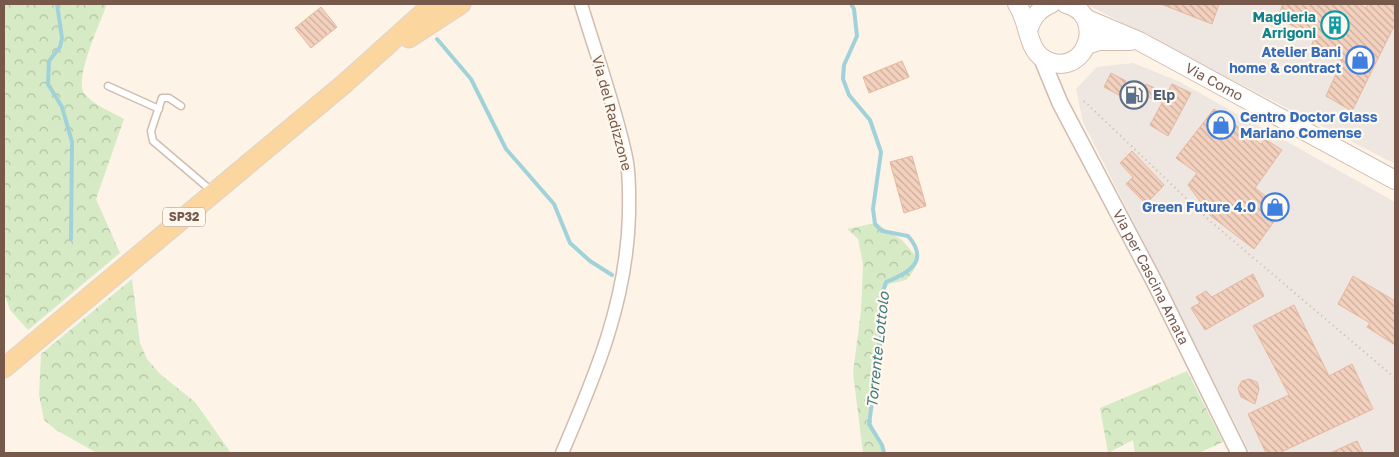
<svg xmlns="http://www.w3.org/2000/svg" width="1399" height="457" viewBox="0 0 1399 457" font-family="'Golos Text',sans-serif">
	<defs>
		<pattern id="forest-crowns" width="20" height="18" patternUnits="userSpaceOnUse" patternTransform="scale(1.25)"><rect width="20" height="18" fill="#d6ebc5"/><path d="M2 6a3 3 0 1 1 6 0M12 15a3 3 0 1 1 6 0" fill="none" stroke="#b2c1a2"/></pattern>
		<pattern id="building-back-hatch" width="6" height="6" patternUnits="userSpaceOnUse" patternTransform="scale(1.25)"><rect width="6" height="6" fill="#f3d1be"/><path d="M-1 5l2 2M0 0l6 6M5-1l2 2" fill="none" stroke="#caad9c"/></pattern>
	</defs>
	<rect width="100%" height="100%" fill="#fdf4e7"/>
	<g fill="#ede6e1">
		<polygon points="1086,4 1395,4 1395,164"/>
		<polygon points="1133,63 1178,81 1395,202 1395,453 1250,453 1083,122 1076,89 1097,67"/>
	</g>
	<g fill="url(#forest-crowns)">
		<path d="M4 4H107C101 21 74 78 84 93 93 105 112 112 124 119L96 199 120 253 28 330 10 310 4 293Z"/>
		<polygon points="875,223 902,240 915,255 915,268 912,273 906,280 889,284 882,294 883,317 871,417 874,434 886,453 863,453 853,373 861,311 863,264 858,239 847,229"/>
		<polygon points="132,279 140,343 147,359 160,374 195,402 231,453 97,453 56,430 44,420 39,395 41,354"/>
		<polygon points="1187,371 1223,442 1199,453 1135,453 1133,440 1108,453 1100,408"/>
	</g>
	<g fill="none" stroke-linecap="round" stroke-linejoin="round">
		<g stroke="#a1d2d9" stroke-width="4">
			<polyline points="57,4 62,38 60,47 49,61 48,84 62,107 72,142 71,239"/>
			<path d="M851 4 854 9 857 36 844 65 843 79 849 95 870 120 881 152 873 209 875 224 882 231 908 236C930 261 909 273 886 282L881 298V338L869 424 882 445 884 453"/>
			<polyline points="437,39 471,79 506,149 554,204 570,243 590,261 612,275"/>
		</g>
	</g>
	<g fill="url(#building-back-hatch)" stroke="#e6b79e">
		<polygon points="1161,4 1219,4 1212,24"/>
		<polygon points="1283,4 1359,4 1366,8 1368,4 1395,4 1395,24 1352,111 1326,96 1342,61 1311,46 1315,37 1277,18"/>
		<polygon points="321,7 337,27 311,48 295,28"/>
		<polygon points="902,61 909,77 869,93 863,77"/>
		<polygon points="1111,73 1126,81 1119,95 1104,87"/>
		<polygon points="1146,84 1167,94 1172,84 1191,93 1168,136 1150,125 1162,103 1142,94"/>
		<polygon points="1214,109 1261,144 1265,139 1282,150 1255,188 1283,209 1254,249 1211,216 1188,185 1197,173 1176,158"/>
		<polygon points="1132,151 1164,185 1146,204 1126,184 1133,177 1120,163"/>
		<polygon points="912,156 926,206 904,213 890,162"/>
		<polygon points="1253,274 1264,296 1205,330 1191,308 1200,303 1196,297 1206,291 1212,297"/>
		<polygon points="1353,276 1395,301 1395,345 1367,327 1370,323 1338,304"/>
		<polygon points="1294,305 1329,376 1352,364 1373,409 1279,453 1266,453 1248,414 1289,395 1253,326"/>
		<polygon points="1249,379 1257,382 1259,389 1255,404 1241,397 1238,388 1242,381"/>
		<polygon points="1357,441 1363,453 1330,453"/>
	</g>
	<g fill="none" stroke-linecap="round" stroke-linejoin="round">
		<g stroke="#d1bdaf" stroke-width="9">
			<g id="service">
				<polyline points="108,86 159,109"/>
				<polyline points="181,106 169,98 162,98 151,131 153,141 213,192"/>
			</g>
		</g>
		<g stroke="#d1bdaf" stroke-width="15">
			<path id="minor" d="M562 453C596 374 627 301 629 214 629 195 630 175 626 157 615 105 596 54 581 4"/>
		</g>
		<g stroke="#d1bdaf" stroke-width="18">
			<g id="tertiary">
				<path id="s1" d="M1041 57 1060 103 1155 283 1239 453"/>
			</g>
		</g>
		<g stroke="#d4bdad" stroke-width="20">
			<g id="secondary">
				<path d="M1017 4C1031 24 1025 53 1050 62 1088 75 1106 14 1066 4"/>
				<path id="s2" d="M1087 19 1139 41 1395 180"/>
				<path d="M1029 28C1033 16 1039 9 1051 4"/>
				<polyline points="1087,45 1099,41 1131,41"/>
			</g>
		</g>
		<g stroke="#dcd4d0" stroke-width="21">
			<g id="primary">
				<polyline points="409,38 461,4"/>
				<polyline points="4,368 344,84 433,4"/>
			</g>
		</g>
		<polyline stroke="#d8b4a1" stroke-width="2" stroke-dasharray="1 4" stroke-linecap="butt" points="1084,101 1210,221 1395,378"/>
		<use href="#service" stroke="#fff" stroke-width="6"/>
		<use href="#minor" stroke="#fff" stroke-width="12"/>
		<use href="#tertiary" stroke="#fff" stroke-width="15"/>
		<use href="#secondary" stroke="#fff" stroke-width="18"/>
		<use href="#primary" stroke="#fcd69f" stroke-width="19"/>
	</g>
	<defs>
		<g id="building-ring" transform="scale(1.4375)"><circle r="9.5" fill="#fff8ee" stroke="#0f9aa8" stroke-width="1.5"/><path d="M-4-6H4V6H1V3H-1V6H-4ZM-2.5-4.3h1.7v1.8h-1.7ZM.8-4.3h1.7v1.8H.8ZM-2.5-1h1.7V.8h-1.7ZM.8-1h1.7V.8H.8Z" fill="#0f9aa8"/></g>
		<g id="shop-ring" transform="scale(1.4375)"><circle r="9.5" fill="#fff8ee" stroke="#3f7fe0" stroke-width="1.5"/><path d="M-5-2.5h2.3a2.7 3.5 0 0 1 5.4 0H5L5.5 6h-11ZM-1.5-2.5h3a1.5 2.3 0 0 0-3 0Z" fill="#3f7fe0"/></g>
		<g id="fuel-ring" transform="scale(1.4375)"><circle r="9.5" fill="#fff8ee" stroke="#5c6f8a" stroke-width="1.5"/><path d="M-5.5-6h7V0h2V4h1.3V-2.5L3-4.5l.8-.8L6-3V5H2.5V1h-1V6h-7ZM-4.2-4.7v3.2H.2V-4.7Z" fill="#5c6f8a"/></g>
	</defs>
	<g fill-rule="evenodd">
		<use href="#building-ring" x="1335" y="25"/>
		<use href="#shop-ring" x="1360" y="60"/>
		<use href="#fuel-ring" x="1134" y="95"/>
		<use href="#shop-ring" x="1221" y="125"/>
		<use href="#shop-ring" x="1275" y="207"/>
	</g>
	<g text-anchor="middle" stroke-width="4.5" stroke-linejoin="round" paint-order="stroke">
		<rect fill="#fff8ee" stroke="#a0897c" stroke-width="1" x="163" y="207.5" width="42" height="19" rx="4"/>
		<g font-size="12" font-weight="bold" fill="#77594b">
			<text x="184" y="221">SP32</text>
		</g>
		<g font-size="14" font-weight="bold" fill="#0d838f" stroke="#fff8ee" text-anchor="end">
			<text x="1316" y="22">Maglieria<tspan x="1316" dy="16">Arrigoni</tspan></text>
		</g>
		<g font-size="14" font-weight="bold" fill="#366cbe" stroke="#fff8ee" text-anchor="end">
			<text x="1341" y="57">Atelier Bani<tspan x="1341" dy="16">home &amp; contract</tspan></text>
			<text x="1240" y="122" text-anchor="start">Centro Doctor Glass<tspan x="1240" dy="16">Mariano Comense</tspan></text>
			<text x="1256" y="212">Green Future 4.0</text>
		</g>
		<g font-size="14" fill="#77594b" stroke="#fff8ee">
			<text dy="5" stroke="none"><textPath href="#s2" startOffset="142">Via Como</textPath></text>
			<text transform="translate(612 113) rotate(75)" y="5">Via del Radizzone</text>
			<text dy="5" stroke="none"><textPath href="#s1" startOffset="246">Via per Cascina Amata</textPath></text>
		</g>
		<g font-size="14" font-weight="bold" fill="#4e5e75" stroke="#fff8ee" text-anchor="start">
			<text x="1153" y="100">Elp</text>
		</g>
		<g font-size="15" font-style="italic" fill="#407b83" stroke="#fff8ee">
			<text transform="translate(878 350) rotate(-84)" y="5">Torrente Lottolo</text>
		</g>
	</g>
	<rect width="1399" height="457" fill="none" stroke="#77594b" stroke-width="10"/>
</svg>
